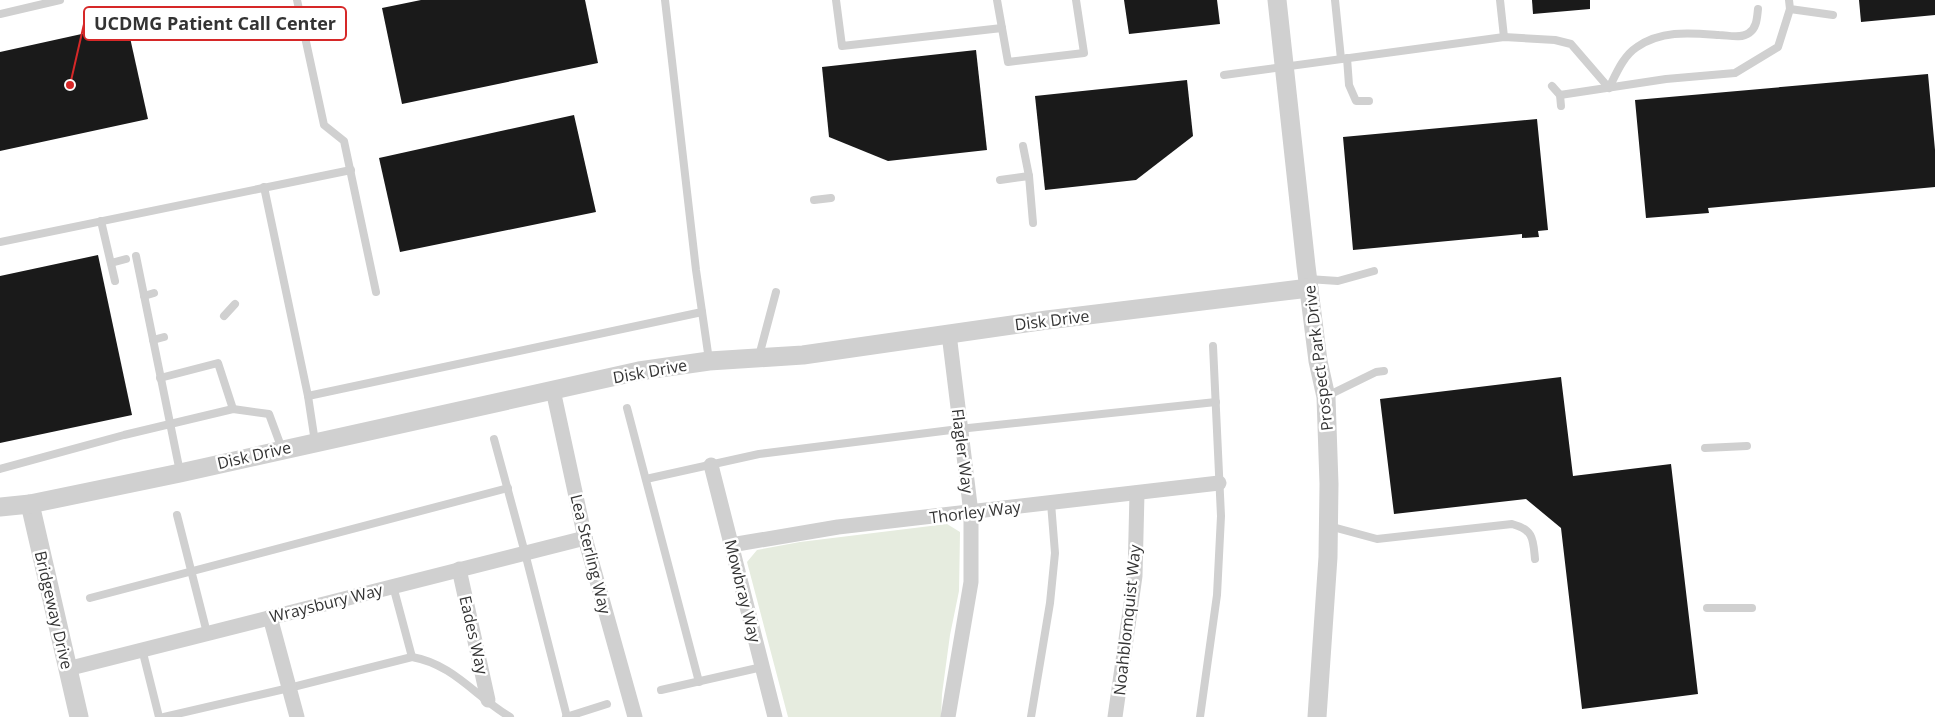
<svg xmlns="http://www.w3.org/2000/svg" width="1935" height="717" viewBox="0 0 1935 717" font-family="'Open Sans',sans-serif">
	<rect width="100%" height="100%" fill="#fff"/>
	<polygon fill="#e6ecdf" points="947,524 960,532 959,591 950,635 942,694 941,717 788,717 747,562 757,550 800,542"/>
	<g fill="#1a1a1a">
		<polygon points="421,0 585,0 598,63 402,104 382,8"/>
		<polygon points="1124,0 1217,0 1220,24 1129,34"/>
		<polygon points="1532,0 1590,0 1590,9 1533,14"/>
		<polygon points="1859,0 1935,0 1935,15 1861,22"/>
		<polygon points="127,24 148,119 0,151 0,52"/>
		<polygon points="976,50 987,150 888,161 829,137 822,67"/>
		<polygon points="1928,74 1935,150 1935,187 1708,208 1709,213 1646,218 1635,100"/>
		<polygon points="1187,80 1193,136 1136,180 1045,190 1035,96"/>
		<polygon points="574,115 596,212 400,252 379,158"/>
		<polygon points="1537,119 1548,230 1538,231 1539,237 1522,238 1522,234 1353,250 1343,137"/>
		<polygon points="98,255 132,415 0,443 0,276"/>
		<polygon points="1561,377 1573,476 1671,464 1698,694 1582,709 1561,528 1526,499 1394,514 1380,399"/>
	</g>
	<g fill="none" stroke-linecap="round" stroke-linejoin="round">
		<g stroke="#d0d0d0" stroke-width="8">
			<polyline points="297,0 324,125 344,141 376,292"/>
			<polyline points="665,0 696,270 709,360"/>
			<polyline points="836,0 842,46 1002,28"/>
			<polyline points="997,0 1008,62 1084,53 1076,0"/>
			<polyline points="1335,0 1341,59"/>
			<polyline points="1500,0 1504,37"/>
			<polyline points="1789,0 1790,9 1833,15"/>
			<polyline points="0,14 60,0"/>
			<polyline points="1347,58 1349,85 1356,101 1369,101"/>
			<polyline points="1224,75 1504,37 1555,40 1571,44 1609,88"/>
			<polyline points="1552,86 1560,95 1561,106"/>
			<path d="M1609 88C1616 74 1623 56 1637 47 1662 30 1690 33 1719 35 1728 35 1741 39 1749 33 1757 28 1757 17 1758 9"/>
			<polyline points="1560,95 1666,79 1735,73 1778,47 1790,9"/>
			<polyline points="1023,146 1029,176 1033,223"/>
			<polyline points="1000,180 1029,176"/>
			<polyline points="264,187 308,396 315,442"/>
			<polyline points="814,200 831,198"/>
			<polyline points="101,221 115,281"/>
			<polyline points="0,242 351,170"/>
			<polyline points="136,256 180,472"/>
			<polyline points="111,263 126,259"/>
			<polyline points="1308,279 1338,281 1374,271"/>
			<polyline points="144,296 154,293"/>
			<polyline points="224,316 235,304"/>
			<polyline points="153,340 164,337"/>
			<polyline points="759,356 776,292"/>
			<polyline points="160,378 218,363 233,409"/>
			<polyline points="308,396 702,312"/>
			<polyline points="1327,396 1376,372 1384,371"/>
			<polyline points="627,408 699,682"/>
			<polyline points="494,439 525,553 567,717"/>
			<polyline points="1705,448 1747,446"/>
			<polyline points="0,469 124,435 233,409 269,414 282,449"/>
			<polyline points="646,479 759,454 959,429 1216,402"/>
			<polyline points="177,515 207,633"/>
			<path d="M1329 526 1377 539 1512 524C1534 530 1533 539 1535 559"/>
			<polyline points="393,586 412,657"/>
			<polyline points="90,598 508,488"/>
			<polyline points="1707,608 1752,608"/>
			<polyline points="142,649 159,717"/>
			<polyline points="661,690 762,667"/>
			<path d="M164 717 289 688 412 657C453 664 476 697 510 717"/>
			<polyline points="566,717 607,704"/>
			<polyline points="1031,717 1050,603 1055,553 1051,503"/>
			<polyline points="1200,717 1217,595 1221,516 1213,346"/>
		</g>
		<g stroke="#d0d0d0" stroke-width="15">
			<polyline points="553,390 585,538 635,717"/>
			<polyline points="711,465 775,717"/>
			<polyline points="731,545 838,527 1219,483"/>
			<polyline points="459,569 488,700"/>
			<polyline points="270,617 297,717"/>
			<polyline points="67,669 585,538"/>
			<polyline points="948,717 971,582 971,513 949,334"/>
			<polyline points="1115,717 1135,576 1137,493"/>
		</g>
		<g stroke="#d0d0d0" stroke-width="19">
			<polyline points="1277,0 1306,266 1318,361 1326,397 1329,484 1328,557 1317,717"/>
			<polyline points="30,504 79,717"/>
			<polyline points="0,507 30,504 180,473 639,371 709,361 803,355 1047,320 1309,288"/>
		</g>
	</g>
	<g text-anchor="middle" stroke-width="5" stroke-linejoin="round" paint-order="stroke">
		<g font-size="16" fill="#333" stroke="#fff">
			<text transform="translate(1052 320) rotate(-7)" y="6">Disk Drive</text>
			<text transform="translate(1318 358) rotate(-97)" y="6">Prospect Park Drive</text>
			<text transform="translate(650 371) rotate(-10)" y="6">Disk Drive</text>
			<text transform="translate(963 451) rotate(83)" y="6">Flagler Way</text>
			<text transform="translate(254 455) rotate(-13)" y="6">Disk Drive</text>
			<text transform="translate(975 512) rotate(-7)" y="6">Thorley Way</text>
			<text transform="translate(591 554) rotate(76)" y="6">Lea Sterling Way</text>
			<text transform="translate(743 591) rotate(76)" y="6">Mowbray Way</text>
			<text transform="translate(326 603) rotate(-14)" y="6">Wraysbury Way</text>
			<text transform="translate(54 610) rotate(77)" y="6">Bridgeway Drive</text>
			<text transform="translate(1127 620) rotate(-84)" y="6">Noahblomquist Way</text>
			<text transform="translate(474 635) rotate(77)" y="6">Eades Way</text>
		</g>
	</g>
	<path fill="none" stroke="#d62828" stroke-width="2" d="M70 85L84 24"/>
	<circle fill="#d62828" stroke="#fff" stroke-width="2" cx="70" cy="85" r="5"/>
	<rect fill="#fff" stroke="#d62828" stroke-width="2" x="84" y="7" width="262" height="33" rx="5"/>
	<g font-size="18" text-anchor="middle" font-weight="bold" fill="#333">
		<text x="215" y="30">UCDMG Patient Call Center</text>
	</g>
</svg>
